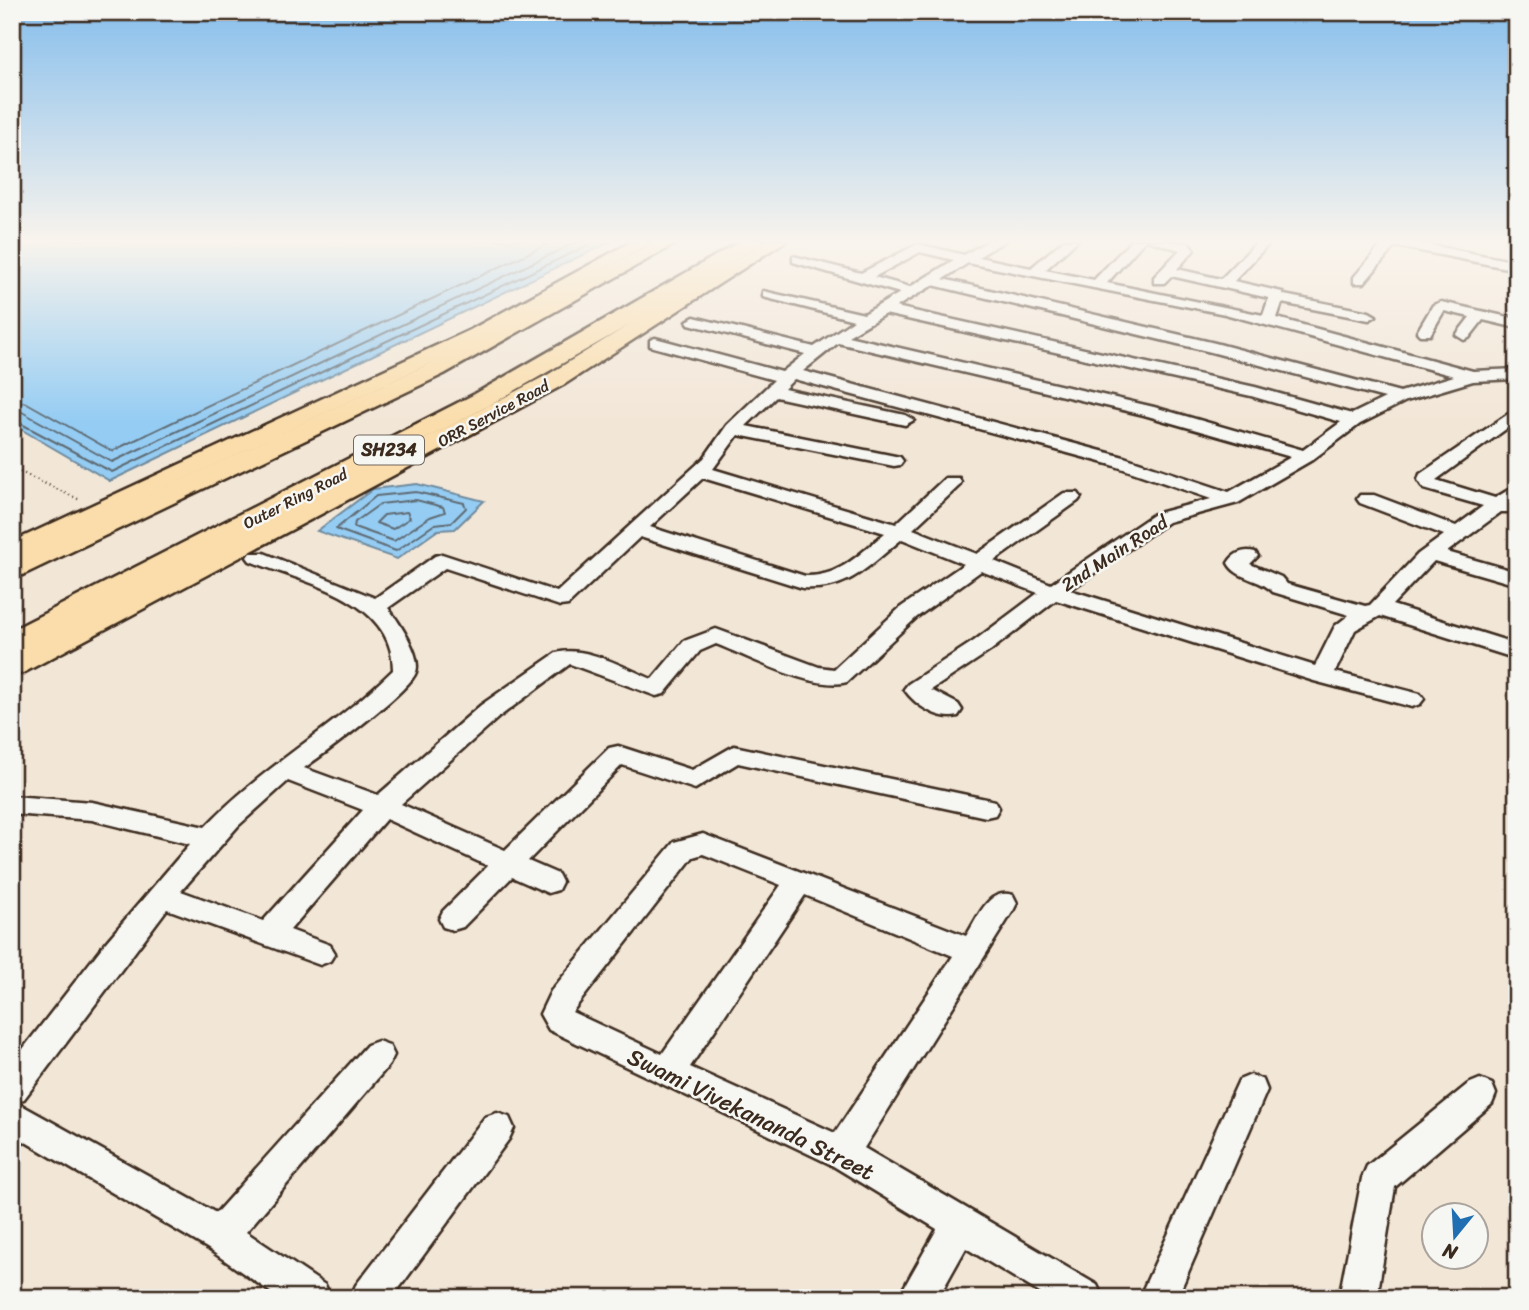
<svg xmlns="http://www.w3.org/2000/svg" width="1529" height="1310" viewBox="0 0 1529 1310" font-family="Sriracha,sans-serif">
	<rect width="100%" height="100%" fill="#f2e6d7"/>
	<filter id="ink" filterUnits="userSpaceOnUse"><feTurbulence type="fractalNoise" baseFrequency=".0143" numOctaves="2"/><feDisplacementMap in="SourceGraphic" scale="14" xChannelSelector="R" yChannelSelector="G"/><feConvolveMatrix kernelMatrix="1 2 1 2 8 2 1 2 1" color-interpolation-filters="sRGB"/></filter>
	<g filter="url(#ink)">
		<g fill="#94ccf3" stroke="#708b9e" stroke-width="2">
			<polygon points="12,240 614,240 110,481 12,424"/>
			<polygon points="417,484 484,501 455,529 438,530 397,559 317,531 373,489"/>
		</g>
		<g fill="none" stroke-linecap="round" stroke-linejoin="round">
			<g stroke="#5f6b73" stroke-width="2">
				<polyline points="12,400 27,403 112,451 556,240"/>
				<polyline points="12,410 22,412 112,462 581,240"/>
				<polyline points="12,419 112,472 599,240"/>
				<polygon points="416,492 464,503 466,508 452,522 435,524 396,551 336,529 376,496"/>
				<polygon points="416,500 443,507 445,512 430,517 394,541 354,527 355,522 380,504"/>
				<polygon points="407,512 410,518 393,529 376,523 384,515"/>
			</g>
			<g stroke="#3b2a1e" stroke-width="5">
				<g id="minor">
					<path d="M990 240H1006L978 257 1031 268 1064 240H1078L1045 270 1094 280 1132 240H1145L1107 283 1263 315 1269 298 1171 276 1164 283H1154V277L1180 250 1147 240 1189 243 1194 250 1177 269 1221 279 1259 240H1272L1234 281 1282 292 1284 295 1369 312 1376 316 1369 320 1282 303 1277 318 1473 371 1517 369V379L1473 381 1406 401 1360 424 1312 460 1238 503 1168 522 1070 590 1315 666 1335 626 1349 615 1273 592C1260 578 1237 580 1228 563 1234 553 1244 549 1255 552L1258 556 1250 564 1281 577 1287 584 1365 606 1370 605 1418 554 1444 535 1360 503 1357 499 1360 495H1374L1456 526 1483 506 1424 489 1418 480 1420 474 1517 408V421L1436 480 1495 498 1517 485V500L1513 503 1517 504V512H1501L1447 552 1517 572V585L1434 561 1392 605 1517 644V659L1380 616 1355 630 1335 672 1420 694 1424 699 1420 704 1412 707 1314 681 1056 600 990 651 931 690 958 704 962 710 958 716C939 721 915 705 904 689L908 684 974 641 1038 593 981 571 917 617 847 682C813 691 750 657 716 644L700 651 664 694 656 696 570 664 499 717 401 804 505 850 609 748 618 746 692 770 734 746 986 799 995 801 999 808 995 815 986 817 738 763 695 789 622 765 528 861 558 874 562 882 558 890 548 893 512 877 463 927 453 930 443 927 439 919 443 911 488 866 386 819 290 930 330 945 335 953 330 961 320 965 167 909 24 1099 16 1102 216 1213 367 1045 378 1041 389 1045 394 1055 389 1065 246 1232 325 1285 331 1298H279L207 1248 12 1134V1063L106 942 190 844 92 820 12 814V796L92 802 205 827C262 767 334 728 393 670 394 598 302 582 250 561L247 557 250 553H264L375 598 435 556 442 554 557 592 704 458 727 425 774 380 650 346V340L655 338 782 372 805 354 689 324 687 321 694 317 814 347 854 320 763 297V291L864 314 900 293 793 262V256L861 273 918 244 964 255ZM920 252 954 260 910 287 874 277ZM968 263 1225 314 1454 376 1400 392 1215 343 943 279ZM933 285 1211 352 1385 398 1352 414 1255 387 896 307ZM885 314 1251 396 1341 422 1303 450 1154 407 848 336ZM838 343 1144 415 1291 457 1229 492 1124 457 803 371ZM794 379 1112 465 1211 499 1154 514 1051 584 994 561 1078 501 1081 497 1078 493H1064L977 554 913 529 959 486 961 482 959 478H945L896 524 713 469 738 435 894 466 900 465 903 461 900 457 746 426 776 397 905 425 914 420 905 415 784 389ZM703 478 885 533C859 554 840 577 805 576L650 527ZM640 537 803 588C849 591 868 566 902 539L964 564 901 607 834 669 819 667 716 629 684 641 652 679C624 668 586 645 556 653L481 705 378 795 304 768C324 754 411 690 416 672 422 656 398 620 388 608L445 568 560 606 568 605ZM288 781 363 810 263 921 181 891 238 826Z"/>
					<polygon points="1379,240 1404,240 1517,262 1517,270 1395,246 1364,283 1354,283 1354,277 1383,243"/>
					<polygon points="1506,240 1517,240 1517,245 1508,243"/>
					<polygon points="1441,302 1517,319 1517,328 1483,320 1469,338 1464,340 1456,335 1470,317 1444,311 1430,335 1420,335 1417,332 1433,305"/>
					<path d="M703 834 966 936C978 918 988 887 1013 895L1017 903 1013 911 864 1148 1097 1285 1103 1298H1048L966 1248 938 1298H898L937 1229 830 1164 549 1030 540 1014 551 991 674 842ZM703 854 781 885 662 1054 572 1012 693 857ZM805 895 953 956 835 1133 690 1067Z"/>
					<polygon points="1251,1075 1263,1080 1267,1090 1177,1298 1139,1298 1239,1080"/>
					<polygon points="1480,1079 1492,1084 1496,1094 1492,1104 1395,1187 1377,1298 1339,1298 1362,1178 1367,1166 1468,1084"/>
					<polygon points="497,1113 509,1117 514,1128 509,1139 392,1298 350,1298 356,1285 485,1117"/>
				</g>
			</g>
			<g stroke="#3b2a1e" stroke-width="5">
				<g id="major">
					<polygon points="635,240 656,240 484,338 12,560 12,542 470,330"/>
					<polygon points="767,240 787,240 565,384 23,673 12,675 12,654 549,374"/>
				</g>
			</g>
			<g stroke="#3b2a1e" stroke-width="5">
				<g id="highway">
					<polygon points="658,240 682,240 444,374 12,580 12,559 428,364"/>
					<polygon points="743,240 766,240 673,300 490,405 24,650 12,653 12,630 473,395"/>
				</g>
			</g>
			<polyline stroke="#3b2a1e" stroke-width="2.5" stroke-dasharray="1 3.5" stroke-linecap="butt" points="12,468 80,500"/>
			<use href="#minor" fill="#f6f6f2" fill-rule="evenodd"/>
			<use href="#major" fill="#faddab" fill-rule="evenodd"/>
			<use href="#highway" fill="#faddab" fill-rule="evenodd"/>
		</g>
	</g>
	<linearGradient id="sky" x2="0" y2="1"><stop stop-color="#86beec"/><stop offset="0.57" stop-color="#f9f4ed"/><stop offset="1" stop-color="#f9f4ed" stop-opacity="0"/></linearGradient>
	<rect width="1529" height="423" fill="url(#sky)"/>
	<g text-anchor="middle" stroke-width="5" stroke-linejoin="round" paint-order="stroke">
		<g font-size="16" fill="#3b2a1e" stroke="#f6f6f2">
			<text transform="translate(493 413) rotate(-28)" y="6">ORR Service Road</text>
			<text transform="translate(295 498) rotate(-27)" y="6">Outer Ring Road</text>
		</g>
		<rect fill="#f6f6f2" stroke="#73675e" stroke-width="2" x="354" y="435.5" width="70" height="29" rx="5"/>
		<g font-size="18" font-weight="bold" fill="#3b2a1e">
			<text x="389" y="456">SH234</text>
		</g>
		<g font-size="19" fill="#3b2a1e" stroke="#f6f6f2">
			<text transform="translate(1114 553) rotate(-33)" y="7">2nd Main Road</text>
		</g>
		<g font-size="23" fill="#3b2a1e" stroke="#f6f6f2">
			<text transform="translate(751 1114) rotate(26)" y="8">Swami Vivekananda Street</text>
		</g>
	</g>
	<rect width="1529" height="1310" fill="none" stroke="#f6f6f2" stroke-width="42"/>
	<rect x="21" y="21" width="1487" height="1268" fill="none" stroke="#3b2a1e" stroke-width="2.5" filter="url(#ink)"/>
	<g transform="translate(1455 1236) rotate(198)"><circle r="33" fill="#f6f6f2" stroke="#aba49d" stroke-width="2"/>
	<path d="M0-5L12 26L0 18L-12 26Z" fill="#1f6fb2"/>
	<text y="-10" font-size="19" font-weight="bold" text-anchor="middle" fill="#3b2a1e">N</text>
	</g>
</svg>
